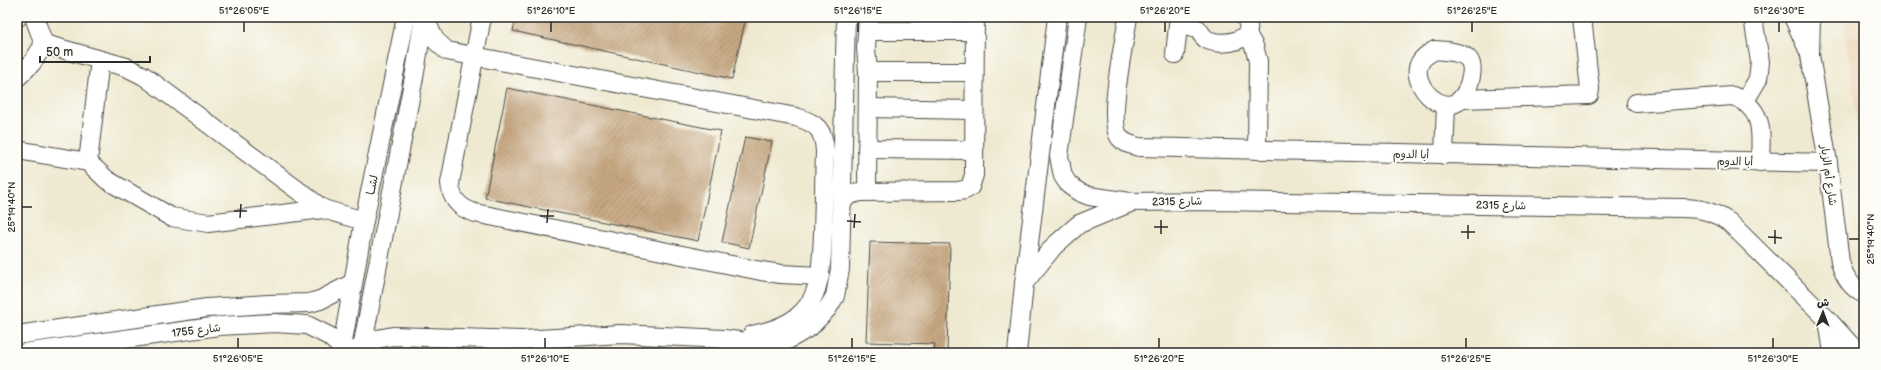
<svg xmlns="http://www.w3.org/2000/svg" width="1881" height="370" viewBox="0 0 1881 370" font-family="'Balsamiq Sans','Playpen Sans Arabic',sans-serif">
	<defs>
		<pattern id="building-hatch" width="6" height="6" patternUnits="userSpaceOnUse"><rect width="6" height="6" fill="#c7a882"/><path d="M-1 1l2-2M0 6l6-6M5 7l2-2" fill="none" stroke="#a2896b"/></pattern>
	</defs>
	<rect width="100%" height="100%" fill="#fdfcf7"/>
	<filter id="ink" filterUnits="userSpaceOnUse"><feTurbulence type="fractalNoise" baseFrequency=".025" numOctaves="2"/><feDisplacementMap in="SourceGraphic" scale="8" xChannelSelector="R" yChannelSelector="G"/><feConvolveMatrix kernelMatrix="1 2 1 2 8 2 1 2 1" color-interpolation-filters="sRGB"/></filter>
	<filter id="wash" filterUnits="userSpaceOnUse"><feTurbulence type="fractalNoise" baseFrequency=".012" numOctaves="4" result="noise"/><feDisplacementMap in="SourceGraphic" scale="16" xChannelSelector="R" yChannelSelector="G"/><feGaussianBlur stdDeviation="0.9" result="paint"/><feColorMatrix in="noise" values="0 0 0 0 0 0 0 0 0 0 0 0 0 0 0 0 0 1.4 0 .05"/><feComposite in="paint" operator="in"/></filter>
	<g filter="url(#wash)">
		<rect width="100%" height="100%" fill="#eee9d0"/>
		<polygon fill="#efd6bb" points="1850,17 1864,17 1864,170 1844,24"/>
		<g id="blocks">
			<g fill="url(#building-hatch)">
				<polygon points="516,17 746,17 732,79 513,31"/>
				<polygon points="507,88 721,131 698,241 485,198"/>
				<polygon points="745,137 772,142 749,248 722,242"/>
				<polygon points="870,242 950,244 947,353 934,353 935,344 866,342"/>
			</g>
		</g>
	</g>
	<g filter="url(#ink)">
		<use href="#blocks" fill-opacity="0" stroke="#484844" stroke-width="1"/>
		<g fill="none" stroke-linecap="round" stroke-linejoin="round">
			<g stroke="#484844" stroke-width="20">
				<g id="minor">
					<polyline points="34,17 44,44 126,67 144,76 323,209"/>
					<path d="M424 17 435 40 447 51 796 117C817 123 824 130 825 152 824 179 824 206 823 232 821 291 817 322 752 335"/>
					<path d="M482 17 450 183C451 199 459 208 475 213L761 271 781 274 820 276"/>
					<path d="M1078 17 1059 156 1063 176 1069 185 1079 192 1089 196 1130 202 1213 201 1682 208C1701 208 1714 212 1729 222L1828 320 1858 353"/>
					<path d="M1128 17C1125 40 1106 122 1120 138 1125 144 1132 145 1139 147L1828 163"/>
					<polyline points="1793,17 1809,52"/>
					<path d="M1811 17 1810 55 1828 163 1840 262C1844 276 1851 288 1864 294"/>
					<polyline points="17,18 18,17"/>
					<path d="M1178 25 1198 29C1200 32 1202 36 1206 39 1221 48 1260 41 1245 17"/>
					<polyline points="868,31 974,31"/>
					<polyline points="1247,34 1254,46 1258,61 1257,150"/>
					<path d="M1435 50C1462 52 1480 54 1468 87 1452 130 1405 84 1421 61 1424 56 1430 53 1435 50Z"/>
					<polyline points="1175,54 1179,17"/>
					<polyline points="868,72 974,72"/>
					<polyline points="17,78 32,63 44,44"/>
					<polyline points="1462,99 1589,95 1590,89 1582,17"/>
					<polyline points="1745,101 1758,79 1760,62 1753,17"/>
					<path d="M1636 103 1733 96C1765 109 1761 132 1760 162"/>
					<polyline points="868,108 973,110"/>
					<polyline points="867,149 974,150"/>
					<polyline points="17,150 88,162 107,180 171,217 208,223 323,209 364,221"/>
					<polyline points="1444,155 1446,105"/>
					<polyline points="88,162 100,60"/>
					<polyline points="867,191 868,72 866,48 868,17"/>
					<polyline points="842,202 849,195 860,192 958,191 965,190 970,187 974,175 975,17"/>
					<polyline points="1024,283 1054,246 1079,224 1130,203"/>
					<polyline points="1828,320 1833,353"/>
					<polyline points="17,335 207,308 268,304 309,303 320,300 353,283"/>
					<polyline points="24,353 219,326 274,323 307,325 329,336 342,348 362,352 377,339 393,336 522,340 621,334 724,339 754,343 786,341 810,327 828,308 835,296 840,269 846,17"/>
					<polyline points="341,353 364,221 406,17"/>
					<polyline points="361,353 415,72 424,17"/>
					<polyline points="1017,353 1024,284 1057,17"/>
				</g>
			</g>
			<use href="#minor" stroke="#fff" stroke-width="18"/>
		</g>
	</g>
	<path fill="none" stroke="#2b2b2b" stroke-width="1.5" d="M244 32V22M551 32V22M858 32V22M1165 32V22M1472 32V22M1779 32V22M22 207H32M234 211H247M540 216H554M240 218 241 204M847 221 861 222M547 223 548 209M1154 227H1168M854 228 855 214M1461 232H1475M1161 234V220M1768 237 1782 238M1468 239V225M1849 239H1859M1775 244V230M238 348V338M545 348V338M852 348V338M1159 348V338M1466 348V338M1773 348V338"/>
	<g text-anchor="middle" stroke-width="4" stroke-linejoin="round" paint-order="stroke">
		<g font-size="11" fill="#2b2b2b" stroke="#fdfcf7">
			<text transform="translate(1411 154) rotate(1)" y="4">أبا الدوم</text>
			<text transform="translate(1735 161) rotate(1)" y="4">أبا الدوم</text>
			<text transform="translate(1829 175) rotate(82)" y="4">شارع أم الزبار</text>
			<text transform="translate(372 185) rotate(-78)" y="4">لشــا</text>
			<text transform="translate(1177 201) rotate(-1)" y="4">شارع 2315</text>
			<text transform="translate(1501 205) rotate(1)" y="4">شارع 2315</text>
			<text transform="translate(196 330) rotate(-7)" y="4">شارع 1755</text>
		</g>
	</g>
	<rect width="1881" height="370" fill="none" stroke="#fdfcf7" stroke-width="44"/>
	<g transform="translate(1823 312) rotate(1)" stroke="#fdfcf7" stroke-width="3" paint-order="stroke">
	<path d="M0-3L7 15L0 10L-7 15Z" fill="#2b2b2b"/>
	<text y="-6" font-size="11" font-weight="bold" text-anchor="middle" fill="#2b2b2b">ش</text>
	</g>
	<path d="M40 56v6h110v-6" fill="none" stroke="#2b2b2b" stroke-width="2"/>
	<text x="46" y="56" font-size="12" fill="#2b2b2b" stroke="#fdfcf7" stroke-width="3" paint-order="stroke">50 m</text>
	<rect x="22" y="22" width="1837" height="326" fill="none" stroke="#2b2b2b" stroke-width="1.5"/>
	<g font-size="10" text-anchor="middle" fill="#2b2b2b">
		<text x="244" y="14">51°26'05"E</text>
		<text x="551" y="14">51°26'10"E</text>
		<text x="858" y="14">51°26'15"E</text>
		<text x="1165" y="14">51°26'20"E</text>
		<text x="1472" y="14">51°26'25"E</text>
		<text x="1779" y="14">51°26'30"E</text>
		<text transform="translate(11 207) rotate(-90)" y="4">25°19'40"N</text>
		<text transform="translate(1870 239) rotate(-90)" y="4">25°19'40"N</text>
		<text x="238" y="362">51°26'05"E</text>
		<text x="545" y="362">51°26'10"E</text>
		<text x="852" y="362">51°26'15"E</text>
		<text x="1159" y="362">51°26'20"E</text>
		<text x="1466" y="362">51°26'25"E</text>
		<text x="1773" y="362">51°26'30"E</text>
	</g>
</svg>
